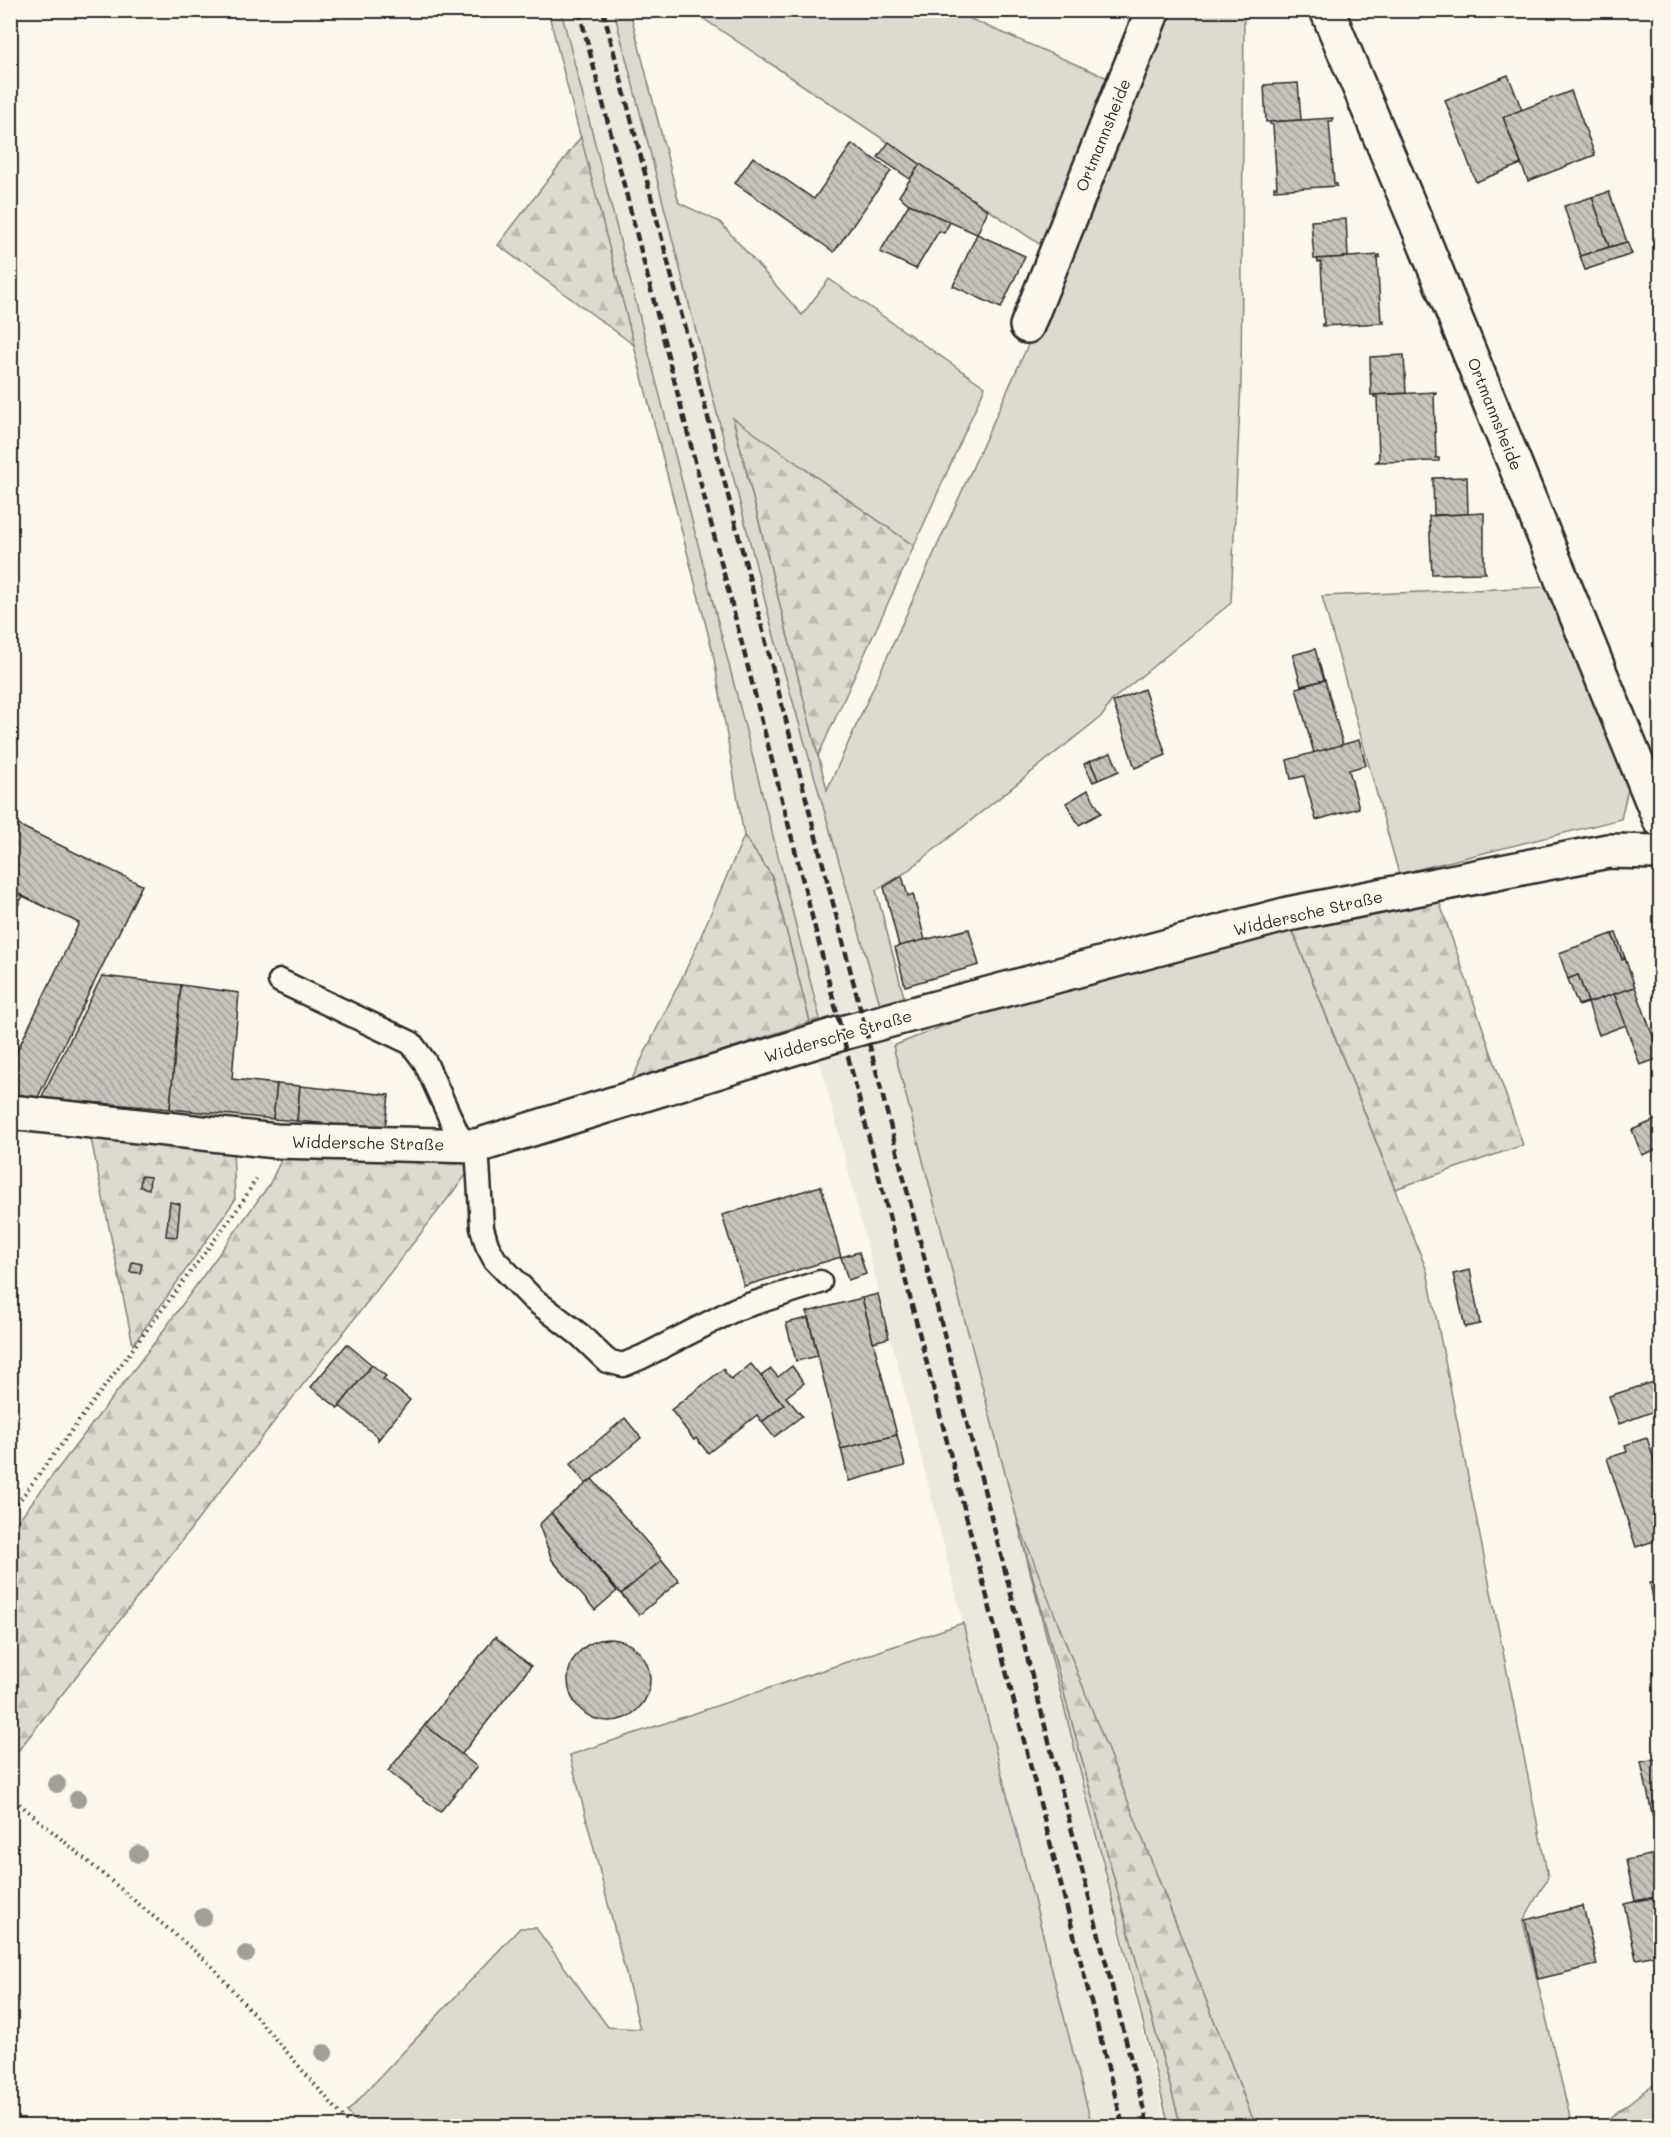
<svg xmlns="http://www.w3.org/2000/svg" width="1671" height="2137" viewBox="0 0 1671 2137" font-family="Mali,sans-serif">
	<defs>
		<pattern id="forest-firs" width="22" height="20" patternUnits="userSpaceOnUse" patternTransform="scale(1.5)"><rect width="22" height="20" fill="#dddad0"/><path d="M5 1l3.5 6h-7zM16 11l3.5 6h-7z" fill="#bebbb3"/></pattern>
		<pattern id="building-back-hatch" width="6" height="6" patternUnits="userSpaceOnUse" patternTransform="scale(1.5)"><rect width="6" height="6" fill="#c7c4bc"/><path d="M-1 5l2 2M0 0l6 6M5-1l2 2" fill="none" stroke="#a29f99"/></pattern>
	</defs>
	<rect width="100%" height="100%" fill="#fbf7ec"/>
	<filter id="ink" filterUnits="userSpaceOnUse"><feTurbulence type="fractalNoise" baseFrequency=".0167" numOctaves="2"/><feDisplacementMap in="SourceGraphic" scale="12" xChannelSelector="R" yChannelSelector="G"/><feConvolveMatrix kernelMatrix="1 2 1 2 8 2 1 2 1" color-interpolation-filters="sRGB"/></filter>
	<g filter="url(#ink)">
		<polygon fill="#ebe8de" points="561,11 614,11 774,636 893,1046 1017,1519 1166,2126 1092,2126 821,1065 810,1022 820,1018"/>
		<g fill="#dddad0" stroke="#84827e" stroke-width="1.5">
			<polygon points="548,11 561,11 820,1019 810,1022 772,876 744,836 713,653"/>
			<polygon points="614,11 630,11 679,203 720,222 802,315 829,279 985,387 914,546 733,419 827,790 1065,263 1170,11 1244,11 1241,382 1231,603 1112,700 1103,715 905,873 876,890 904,997 880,1004 774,636"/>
			<polygon points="692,11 952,11 1117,82 1047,249"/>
			<polygon points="1548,587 1629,784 1621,819 1399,874 1322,596"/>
			<polygon points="1290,924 1427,1271 1548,1877 1523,1921 1572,2126 1313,2126 1254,2122 1019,1526 1181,2126 1169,2126 1017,1519 893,1046 1009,1000"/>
			<polygon points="963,1623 1092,2126 360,2126 347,2112 520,1928 536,1928 608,2027 640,2029 570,1755"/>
		</g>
		<g fill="url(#forest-firs)" stroke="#84827e" stroke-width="1.5">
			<polygon points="581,137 634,345 498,245"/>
			<polygon points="733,418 914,546 818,756"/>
			<polygon points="744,836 772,876 810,1022 631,1081 691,959"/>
			<polygon points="1438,898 1523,1145 1395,1189 1290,924"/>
			<polygon points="91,1139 233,1148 235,1200 133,1345"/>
			<polygon points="286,1150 477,1161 11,1760 10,1531 158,1338 269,1185"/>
			<polygon points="1017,1519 1254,2122 1216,2126 1181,2126"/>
			<polygon points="1660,2079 1660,2126 1599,2126"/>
		</g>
		<g fill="url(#building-back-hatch)" stroke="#2b2b2b" stroke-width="1.5">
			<polygon points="1508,75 1522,110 1503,117 1521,164 1476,182 1445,100"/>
			<polygon points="1298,83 1301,120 1266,122 1264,85"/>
			<polygon points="1571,91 1595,155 1528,181 1503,117"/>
			<polygon points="1333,118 1333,121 1329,121 1334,183 1337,184 1337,186 1274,190 1274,187 1277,187 1273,125 1270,124 1270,122"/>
			<polygon points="889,142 920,164 910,179 878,157"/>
			<polygon points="852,144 891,171 834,252 735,183 753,157 814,199"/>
			<polygon points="920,164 988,210 977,234 909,204 899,196"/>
			<polygon points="1609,192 1627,242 1609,247 1592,197"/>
			<polygon points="1592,197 1609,247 1580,256 1564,206"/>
			<polygon points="909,204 950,222 944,233 939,231 916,269 880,252"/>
			<polygon points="1346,219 1348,257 1314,259 1311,221"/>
			<polygon points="977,234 1025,256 1001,308 953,286"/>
			<polygon points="1627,242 1632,254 1585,270 1580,256"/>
			<polygon points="1380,255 1380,257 1377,258 1381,321 1384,320 1384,323 1322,326 1322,324 1324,324 1321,262 1318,262 1317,259"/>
			<polygon points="1404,355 1406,393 1371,395 1370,357"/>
			<polygon points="1436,392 1436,394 1434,394 1436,458 1439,458 1439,461 1376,462 1379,460 1377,397 1374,397 1374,395"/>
			<polygon points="1467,477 1468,514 1434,515 1433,478"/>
			<polygon points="1484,513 1484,570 1486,573 1432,574 1429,516"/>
			<polygon points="1315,649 1324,680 1301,686 1293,655"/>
			<polygon points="1325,680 1343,745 1314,753 1296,688"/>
			<polygon points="1144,689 1166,755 1135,768 1113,702"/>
			<polygon points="1359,740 1366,765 1349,770 1359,808 1316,820 1304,776 1291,779 1287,760"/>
			<polygon points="1111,753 1119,771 1098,780 1090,761"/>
			<polygon points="1090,761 1098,780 1093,782 1084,764"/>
			<polygon points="1088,790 1101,813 1079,825 1066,803"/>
			<polygon points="10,821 142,885 38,1097 10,1095 10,1056 14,1057 79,923 10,890"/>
			<polygon points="902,876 908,896 913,894 925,940 899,946 884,887"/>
			<polygon points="10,890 23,896 18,905 10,902"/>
			<polygon points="969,929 979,965 905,986 895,947"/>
			<polygon points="1616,933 1625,958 1622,959 1612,934"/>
			<polygon points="1612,934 1622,959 1625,958 1635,987 1579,1006 1588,1002 1578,975 1568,979 1559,953"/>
			<polygon points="1578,975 1588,1002 1578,1005 1568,979"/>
			<polygon points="102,976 181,985 170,1109 41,1098"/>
			<polygon points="181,985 239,993 232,1079 277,1084 273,1119 170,1109"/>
			<polygon points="1635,987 1660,1056 1660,1058 1640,1065 1614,994"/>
			<polygon points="1614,994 1626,1025 1599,1035 1588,1003"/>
			<polygon points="277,1084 300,1086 297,1121 273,1119"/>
			<polygon points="300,1086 389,1095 385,1129 297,1121"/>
			<polygon points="1660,1118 1660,1148 1642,1155 1632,1130"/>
			<polygon points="141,1176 150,1177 149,1189 140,1187"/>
			<polygon points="821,1186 841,1257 744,1286 722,1215"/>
			<polygon points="170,1202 180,1204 177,1237 166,1236"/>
			<polygon points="859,1252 866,1274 848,1280 841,1257"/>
			<polygon points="132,1262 142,1264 140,1273 130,1272"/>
			<polygon points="1470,1270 1480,1324 1465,1327 1453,1274"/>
			<polygon points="878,1294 889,1338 873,1342 862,1298"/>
			<polygon points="862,1298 897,1435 841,1449 807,1312"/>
			<polygon points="808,1318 818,1356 796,1361 786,1323"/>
			<polygon points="347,1344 372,1365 338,1408 311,1387"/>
			<polygon points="751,1364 784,1405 762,1422 757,1415 708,1453 696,1438 694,1440 671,1410 723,1369 731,1380"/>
			<polygon points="372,1365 386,1376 383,1379 410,1400 378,1440 378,1437 341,1407 338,1408"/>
			<polygon points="792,1366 804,1383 786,1397 802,1416 774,1437 762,1422 784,1405 761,1376 771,1369 778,1377"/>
			<polygon points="1660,1380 1660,1409 1619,1424 1609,1396"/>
			<polygon points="625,1418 641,1438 586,1484 570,1464"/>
			<polygon points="897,1435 905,1466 849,1481 841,1449"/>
			<polygon points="1647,1438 1660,1478 1660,1539 1636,1547 1607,1458 1627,1452 1625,1445"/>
			<polygon points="592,1479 662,1560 621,1594 551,1513"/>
			<polygon points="551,1513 617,1591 595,1610 552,1560 539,1525"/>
			<polygon points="662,1560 679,1581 639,1615 621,1594"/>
			<polygon points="1660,1581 1660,1617 1657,1618 1650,1583"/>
			<polygon points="1660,1617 1660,1645 1655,1618"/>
			<polygon points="495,1637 531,1666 461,1755 425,1725"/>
			<circle cx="609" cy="1680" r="41"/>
			<polygon points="425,1725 477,1767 440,1812 388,1771"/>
			<polygon points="1660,1758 1660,1850 1641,1762"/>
			<polygon points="1660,1853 1660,1896 1635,1901 1626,1860"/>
			<polygon points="1660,1896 1660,1954 1636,1959 1624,1904"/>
			<polygon points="1583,1906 1597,1965 1538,1979 1525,1920"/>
		</g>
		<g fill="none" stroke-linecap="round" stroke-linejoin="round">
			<g stroke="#2b2b2b" stroke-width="27">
				<g id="lane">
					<polyline points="280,981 411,1043 425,1062 463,1146"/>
					<polyline points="477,1146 482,1228 487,1245 495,1260 533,1299 580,1335 607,1361 623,1365 642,1357 736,1309 820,1282"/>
				</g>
			</g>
			<g stroke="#2b2b2b" stroke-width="38">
				<g id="street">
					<polyline points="1327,10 1419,229 1660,820"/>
					<polyline points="1027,326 1153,10"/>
				</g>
			</g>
			<g stroke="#2b2b2b" stroke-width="38">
				<polyline id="secondary" points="10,1112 276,1141 477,1146 842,1033 1288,914 1608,851 1660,852"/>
			</g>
			<g stroke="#2b2b2b" stroke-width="4" stroke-dasharray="1.5 4.5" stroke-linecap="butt">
				<polyline points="10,1513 242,1203 258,1175"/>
				<polyline points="10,1796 210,1964 351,2126"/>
			</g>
			<use href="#lane" stroke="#fbf7ec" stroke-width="22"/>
			<use href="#street" stroke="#fbf7ec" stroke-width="33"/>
			<use href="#secondary" stroke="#fbf7ec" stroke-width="33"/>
			<g stroke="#2b2b2b" stroke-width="4.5" stroke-dasharray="9 4.5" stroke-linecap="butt">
				<polyline points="579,10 1123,2126"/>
				<polyline points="603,10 1148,2126"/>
			</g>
		</g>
		<g fill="#a19f98">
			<circle cx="57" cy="1784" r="9"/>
			<circle cx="78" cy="1799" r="9"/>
			<circle cx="138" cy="1854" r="9"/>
			<circle cx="203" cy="1917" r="9"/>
			<circle cx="246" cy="1954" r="9"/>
			<circle cx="324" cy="2053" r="9"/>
		</g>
	</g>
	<g text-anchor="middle" stroke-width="4.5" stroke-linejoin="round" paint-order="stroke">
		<g font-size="16" fill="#2b2b2b" stroke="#fbf7ec">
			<text transform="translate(1103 135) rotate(-68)" y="6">Ortmannsheide</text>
			<text transform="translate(1495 414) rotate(68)" y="6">Ortmannsheide</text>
			<text transform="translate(1308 913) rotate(-13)" y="6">Widdersche Straße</text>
			<text transform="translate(838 1036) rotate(-16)" y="6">Widdersche Straße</text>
			<text transform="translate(368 1143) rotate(1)" y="6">Widdersche Straße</text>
		</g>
	</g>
	<rect width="1671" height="2137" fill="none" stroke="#fbf7ec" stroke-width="36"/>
	<rect x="18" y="18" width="1635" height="2101" fill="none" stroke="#2b2b2b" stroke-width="2" filter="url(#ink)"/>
</svg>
